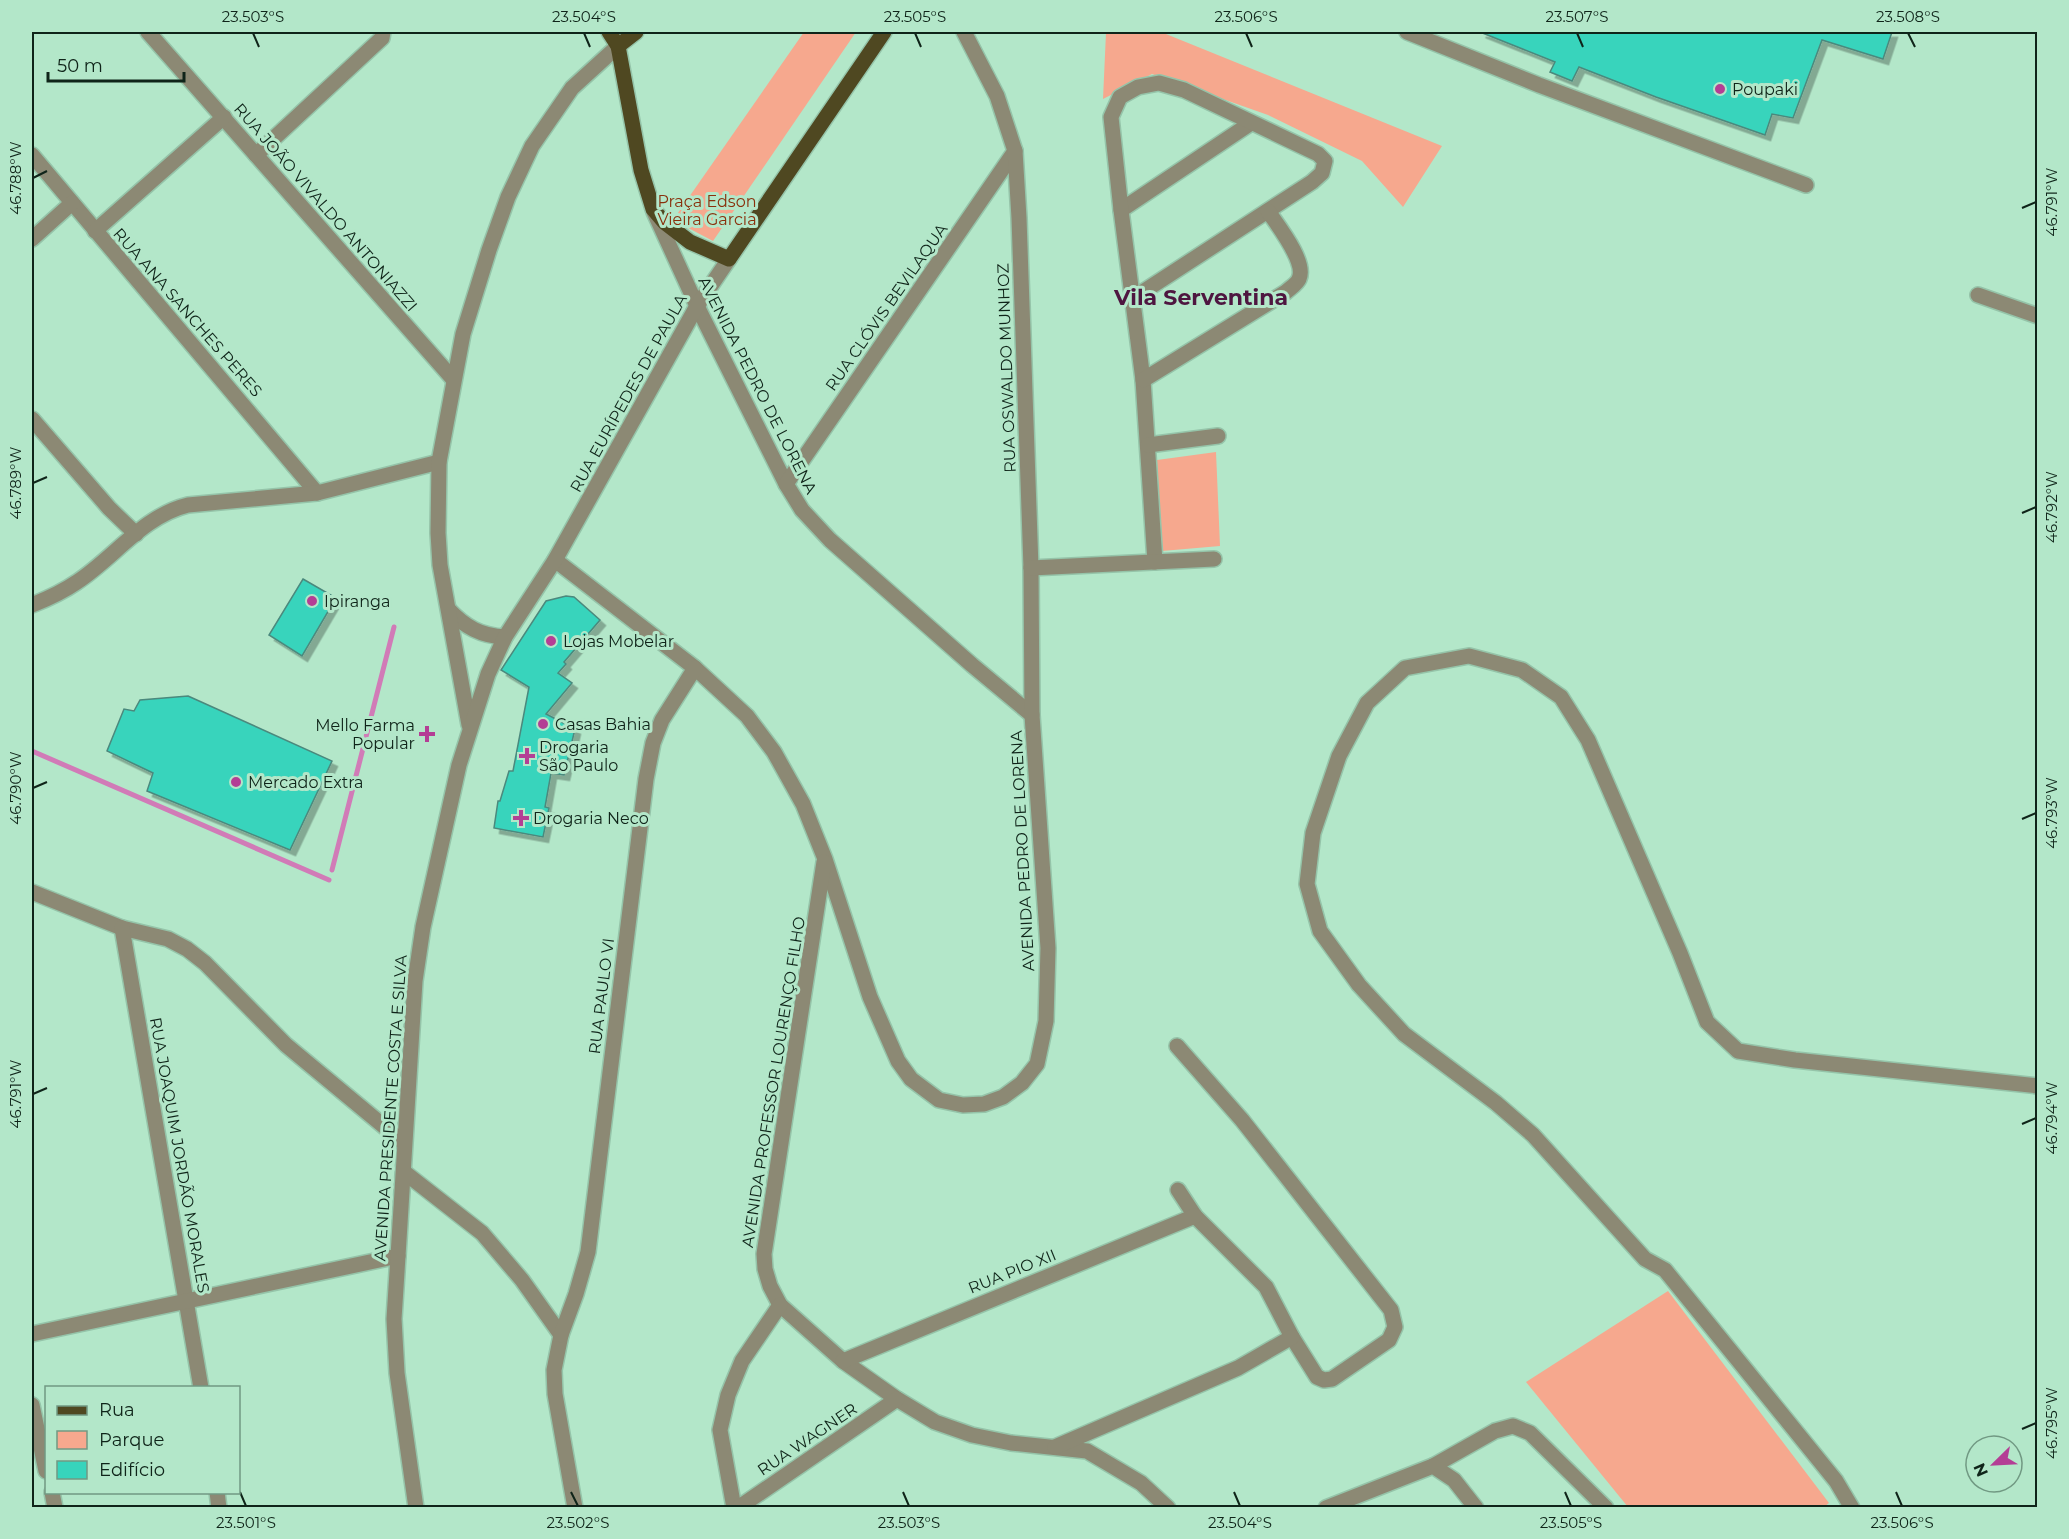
<svg xmlns="http://www.w3.org/2000/svg" width="2069" height="1539" viewBox="0 0 2069 1539" font-family="Montserrat,sans-serif">
	<defs>
		<filter id="shadow"><feDropShadow dx="5.5" dy="5.5" stdDeviation="0" flood-color="#0004"/></filter>
	</defs>
	<rect width="100%" height="100%" fill="#b3e7c9"/>
	<g fill="#f6a88e">
		<polygon points="804,32 856,32 713,241 673,220"/>
		<polygon points="1161,32 1442,146 1403,207 1362,161 1268,115 1152,74 1103,99 1106,33"/>
		<polygon points="1216,452 1220,546 1162,551 1157,460"/>
		<polygon points="1668,1291 1829,1503 1824,1507 1628,1507 1526,1382"/>
	</g>
	<g fill="none" stroke-linecap="round" stroke-linejoin="round">
		<g stroke="#d17bb7" stroke-width="5">
			<polyline points="32,751 329,880"/>
			<polyline points="332,870 394,627"/>
		</g>
	</g>
	<g fill="#37d4bc" stroke="#4b897d" stroke-width="1.5" filter="url(#shadow)">
		<polygon points="1480,32 1892,32 1883,59 1822,40 1793,118 1772,114 1765,135 1656,97 1579,67 1572,81 1550,72 1555,62"/>
		<polygon points="303,579 336,598 302,656 269,635"/>
		<polygon points="566,596 574,597 600,620 564,662 566,664 558,673 572,683 546,714 575,729 564,775 551,773 545,807 549,808 543,837 494,828 498,801 500,801 509,771 513,771 529,687 501,670 546,601"/>
		<polygon points="188,696 332,761 290,850 147,791 153,773 107,751 124,709 134,711 140,700"/>
	</g>
	<g fill="none" stroke-linecap="round" stroke-linejoin="round">
		<g stroke="#95c4a9" stroke-width="18">
			<g id="minor">
				<polyline points="148,32 453,379"/>
				<polyline points="1407,32 1539,85 1806,185"/>
				<polyline points="32,155 317,493"/>
				<polyline points="256,155 382,38 383,32"/>
				<polyline points="1121,210 1251,123"/>
				<polyline points="654,212 697,306 786,484 802,510 830,540 972,665 1032,715"/>
				<polyline points="95,231 224,117"/>
				<polyline points="32,239 72,203"/>
				<polyline points="1978,295 2038,316"/>
				<polyline points="1132,299 1312,182 1322,173 1325,161 1318,154 1184,90 1159,83 1138,87 1120,97 1111,117 1121,210 1143,380 1155,562"/>
				<path d="M1143 380 1286 292C1290 288 1297 284 1299 279 1307 262 1278 226 1268 211"/>
				<polyline points="32,419 109,508 136,534"/>
				<polyline points="1148,445 1218,436"/>
				<polyline points="786,484 1015,151"/>
				<polyline points="555,560 695,668 747,716 774,752 803,804 825,859 870,997 898,1061 911,1079 939,1100 963,1105 984,1104 1003,1097 1022,1083 1037,1064 1046,1021 1048,948 1032,715 1031,568 1019,218 1015,151 997,96 964,32"/>
				<polyline points="1031,568 1214,559"/>
				<path d="M32 605C47 599 64 591 77 582 115 557 143 516 188 505L317 493 439 462"/>
				<polyline points="824,862 764,1254 765,1269 770,1286 780,1305 843,1361 897,1399 935,1422 972,1435 1011,1443 1087,1451 1141,1483 1168,1508"/>
				<polyline points="32,892 122,928 168,939 187,949 205,963 286,1045 404,1143"/>
				<polyline points="122,928 201,1388"/>
				<polyline points="1177,1046 1242,1120 1391,1310 1395,1327 1389,1340 1332,1379 1324,1380 1317,1377 1292,1337 1266,1287 1195,1216 1178,1190"/>
				<polyline points="404,1172 482,1233 522,1280 561,1335 554,1370 555,1394 575,1508"/>
				<polyline points="32,1334 398,1256"/>
				<polyline points="561,1335 576,1294 588,1252 646,779 653,743 662,720 695,668"/>
				<polyline points="843,1361 1195,1216"/>
				<polyline points="32,1405 46,1471"/>
				<polyline points="1055,1447 1238,1368 1292,1337"/>
				<polyline points="1433,1466 1495,1431 1513,1426 1530,1433 1606,1508"/>
				<polyline points="52,1492 55,1508"/>
				<polyline points="217,1492 219,1508"/>
				<polyline points="734,1508 720,1430 728,1395 742,1361 780,1305"/>
				<polyline points="738,1508 897,1399"/>
				<polyline points="1326,1508 1433,1466 1454,1480 1476,1508"/>
				<polyline points="1852,1508 1836,1481 1665,1270 1645,1259 1533,1135 1496,1103 1404,1034 1359,985 1320,931 1307,884 1313,833 1339,756 1367,703 1405,668 1469,656 1522,670 1561,697 1588,740 1680,953 1707,1022 1738,1051 1795,1060 2038,1086"/>
			</g>
		</g>
		<g stroke="#95c4a9" stroke-width="18">
			<g id="tertiary">
				<path d="M449 610C465 627 481 636 505 637"/>
				<polyline points="469,725 440,565 438,533 439,462 463,334 489,250 508,197 532,146 572,88 618,46"/>
				<polyline points="416,1508 397,1373 394,1319 398,1256 415,981 423,927 459,765 488,674 505,637 555,560 697,306 729,259"/>
			</g>
		</g>
		<g stroke="#95c4a9" stroke-width="18">
			<g id="primary">
				<polyline points="609,32 618,46 641,170 653,209 664,222 690,242 729,259 884,32"/>
				<polyline points="618,46 636,32"/>
			</g>
		</g>
		<use href="#minor" stroke="#8c8974" stroke-width="15"/>
		<use href="#tertiary" stroke="#8c8974" stroke-width="15"/>
		<use href="#primary" stroke="#4f4821" stroke-width="15"/>
	</g>
	<path fill="none" stroke="#0f2419" stroke-width="2" d="M253 33 259 47M584 33 590 47M915 33 921 47M1246 33 1252 47M1577 33 1583 47M1908 33 1915 47M33 178 47 171M2022 208 2036 202M33 483 47 477M2022 513 2036 507M33 788 47 782M2022 819 2036 813M33 1094 47 1088M2022 1124 2036 1118M2022 1429 2036 1423M240 1492 246 1506M571 1492 578 1506M903 1492 909 1506M1234 1492 1240 1506M1565 1492 1571 1506M1896 1492 1902 1506"/>
	<g fill="#b43e95" stroke="#b3e7c9" stroke-width="2">
		<circle cx="1720" cy="89" r="6"/>
		<circle cx="312" cy="601" r="6"/>
		<circle cx="551" cy="641" r="6"/>
		<circle cx="543" cy="724" r="6"/>
		<path d="M424 725h6v6h6v6h-6v6h-6v-6h-6v-6h6z"/>
		<path d="M524 747h6v6h6v6h-6v6h-6v-6h-6v-6h6z"/>
		<circle cx="236" cy="782" r="6"/>
		<path d="M518 809h6v6h6v6h-6v6h-6v-6h-6v-6h6z"/>
	</g>
	<g text-anchor="middle" stroke-width="6" stroke-linejoin="round" paint-order="stroke">
		<g font-size="16" fill="#0f2419" stroke="#b3e7c9" text-anchor="start">
			<text x="1732" y="95">Poupaki</text>
			<text x="324" y="607">Ipiranga</text>
			<text x="563" y="647">Lojas Mobelar</text>
			<text x="555" y="730">Casas Bahia</text>
			<text x="415" y="731" text-anchor="end">Mello Farma<tspan x="415" dy="18">Popular</tspan></text>
			<text x="539" y="753">Drogaria<tspan x="539" dy="18">São Paulo</tspan></text>
			<text x="248" y="788">Mercado Extra</text>
			<text x="533" y="824">Drogaria Neco</text>
		</g>
		<g font-size="16" fill="#89300c" stroke="#b3e7c9">
			<text x="707" y="207">Praça Edson<tspan x="707" dy="18">Vieira Garcia</tspan></text>
		</g>
		<g font-size="16" fill="#0f2419" stroke="#b3e7c9">
			<text transform="translate(326 207) rotate(49)" y="6">RUA JOÃO VIVALDO ANTONIAZZI</text>
			<text transform="translate(886 307) rotate(-55)" y="6">RUA CLÓVIS BEVILAQUA</text>
			<text transform="translate(188 312) rotate(49)" y="6">RUA ANA SANCHES PERES</text>
			<text transform="translate(1006 368) rotate(-92)" y="6">RUA OSWALDO MUNHOZ</text>
			<text transform="translate(758 385) rotate(63)" y="6">AVENIDA PEDRO DE LORENA</text>
			<text transform="translate(628 393) rotate(-61)" y="6">RUA EURÍPEDES DE PAULA</text>
			<text transform="translate(1022 851) rotate(-93)" y="6">AVENIDA PEDRO DE LORENA</text>
			<text transform="translate(601 996) rotate(-83)" y="6">RUA PAULO VI</text>
			<text transform="translate(773 1082) rotate(-81)" y="6">AVENIDA PROFESSOR LOURENÇO FILHO</text>
			<text transform="translate(390 1108) rotate(-86)" y="6">AVENIDA PRESIDENTE COSTA E SILVA</text>
			<text transform="translate(180 1155) rotate(80)" y="6">RUA JOAQUIM JORDÃO MORALES</text>
			<text transform="translate(1012 1271) rotate(-22)" y="6">RUA PIO XII</text>
			<text transform="translate(807 1439) rotate(-34)" y="6">RUA WAGNER</text>
		</g>
		<g font-size="22" font-weight="bold" fill="#4e1640" stroke="#b3e7c9">
			<text x="1201" y="305">Vila Serventina</text>
		</g>
	</g>
	<rect width="2069" height="1539" fill="none" stroke="#b3e7c9" stroke-width="66"/>
	<rect x="45" y="1386" width="195" height="108" fill="#b3e7c9" stroke="#719983" stroke-width="1.5"/>
	<rect x="57" y="1406" width="30" height="9" fill="#4f4821" stroke="#719983" stroke-width="1.5"/>
	<text x="99" y="1416" font-size="18" fill="#0f2419">Rua</text>
	<rect x="57" y="1431" width="30" height="18" fill="#f6a88e" stroke="#719983" stroke-width="1.5"/>
	<text x="99" y="1446" font-size="18" fill="#0f2419">Parque</text>
	<rect x="57" y="1461" width="30" height="18" fill="#37d4bc" stroke="#719983" stroke-width="1.5"/>
	<text x="99" y="1476" font-size="18" fill="#0f2419">Edifício</text>
	<g transform="translate(1994 1464) rotate(246)"><circle r="28" fill="#b3e7c9" stroke="#719983" stroke-width="1.5"/>
	<path d="M0-4.5L10 22L0 15L-10 22Z" fill="#b43e95"/>
	<text y="-9" font-size="16" font-weight="bold" text-anchor="middle" fill="#0f2419">N</text>
	</g>
	<path d="M48 72v9h136v-9" fill="none" stroke="#0f2419" stroke-width="3"/>
	<text x="57" y="72" font-size="18" fill="#0f2419" stroke="#b3e7c9" stroke-width="4.5" paint-order="stroke">50 m</text>
	<rect x="33" y="33" width="2003" height="1473" fill="none" stroke="#0f2419" stroke-width="2"/>
	<g font-size="15" text-anchor="middle" fill="#0f2419">
		<text x="253" y="22">23.503°S</text>
		<text x="584" y="22">23.504°S</text>
		<text x="915" y="22">23.505°S</text>
		<text x="1246" y="22">23.506°S</text>
		<text x="1577" y="22">23.507°S</text>
		<text x="1908" y="22">23.508°S</text>
		<text transform="translate(16 178) rotate(-90)" y="5">46.788°W</text>
		<text transform="translate(2052 202) rotate(-90)" y="5">46.791°W</text>
		<text transform="translate(16 483) rotate(-90)" y="5">46.789°W</text>
		<text transform="translate(2052 507) rotate(-90)" y="5">46.792°W</text>
		<text transform="translate(16 788) rotate(-90)" y="5">46.790°W</text>
		<text transform="translate(2052 813) rotate(-90)" y="5">46.793°W</text>
		<text transform="translate(16 1094) rotate(-90)" y="5">46.791°W</text>
		<text transform="translate(2052 1118) rotate(-90)" y="5">46.794°W</text>
		<text transform="translate(2052 1423) rotate(-90)" y="5">46.795°W</text>
		<text x="246" y="1528">23.501°S</text>
		<text x="578" y="1528">23.502°S</text>
		<text x="909" y="1528">23.503°S</text>
		<text x="1240" y="1528">23.504°S</text>
		<text x="1571" y="1528">23.505°S</text>
		<text x="1902" y="1528">23.506°S</text>
	</g>
</svg>
